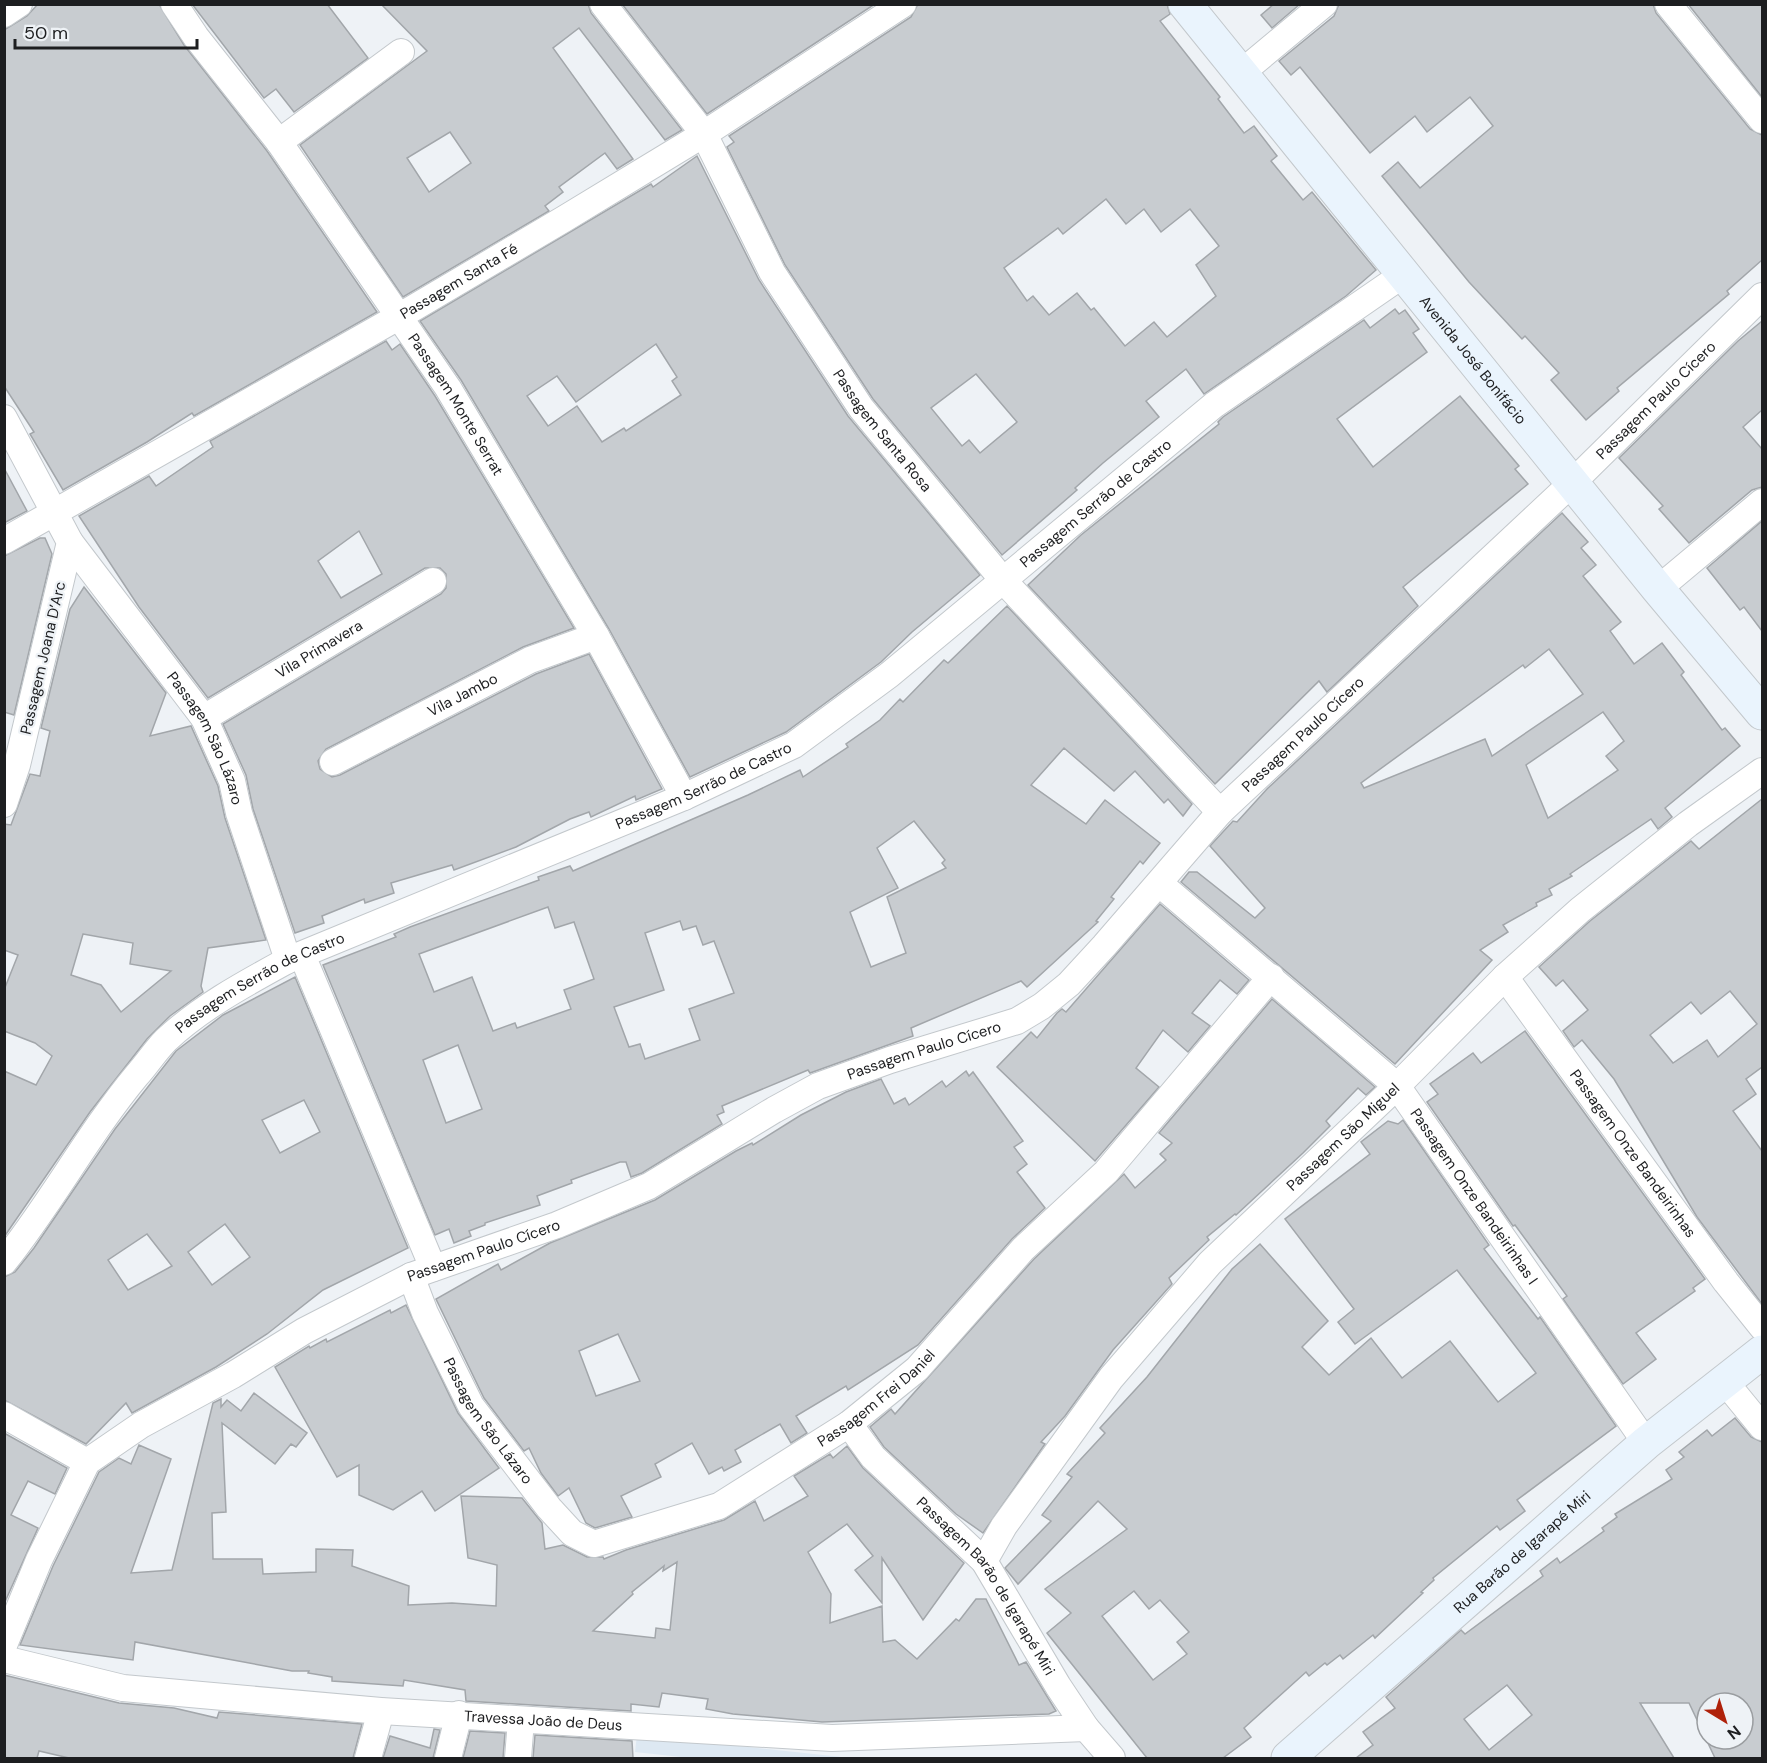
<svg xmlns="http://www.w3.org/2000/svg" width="1767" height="1763" viewBox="0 0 1767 1763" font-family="'DM Sans',sans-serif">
	<rect width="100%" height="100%" fill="#eef2f6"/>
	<polygon fill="#dde8f2" points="637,1735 851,1758 690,1758 635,1752"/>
	<g fill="#c8ccd0" stroke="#a2a6aa" stroke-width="1.5" fill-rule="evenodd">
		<polygon points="38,4 159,4 184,45 267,151 377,312 194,416 192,413 147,442 63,490 30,434 34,432 4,386 4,30 27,16"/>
		<polygon points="192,4 327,4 368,58 294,112 276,89 264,98"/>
		<path d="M381 4H588L591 13 682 130 665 140 579 28 553 48 633 159 617 169 605 153 559 187 563 192 545 206 549 211 403 297 300 145 427 51ZM450 132 471 163 429 192 407 158Z"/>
		<polygon points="622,4 875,4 707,114"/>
		<path d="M918 4H1167L1170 14 1160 21 1220 97 1218 99 1244 133 1254 126 1277 156 1271 161 1303 200 1312 192 1376 270 1346 296 1204 394 1186 369 1146 401 1159 417 1103 463 1075 488 1077 490 1002 555 873 399 785 265 727 147 734 142 729 136 911 17ZM1106 199 1126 224 1144 209 1161 232 1190 209 1219 246 1196 265 1216 296 1167 337 1154 322 1125 346 1094 308 1091 310 1077 293 1049 315 1033 296 1027 301 1004 268 1058 228 1063 234ZM976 374 1017 422 980 453 969 440 962 446 931 408Z"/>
		<polygon points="1274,4 1300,4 1272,28 1261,15"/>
		<polygon points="1339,4 1653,4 1656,13 1750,129 1762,135 1762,260 1727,291 1729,294 1617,388 1619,391 1586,420 1551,380 1559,373 1525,336 1522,339 1469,282 1382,176 1398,162 1420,188 1493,126 1470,97 1427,132 1415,116 1370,153 1300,67 1291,75 1279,61 1334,16"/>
		<polygon points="1688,4 1762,4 1762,97"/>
		<path d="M697 156 759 280 848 416 980 575 912 632 881 662 786 732 690 777 609 629 461 380 420 321 651 184 653 187ZM656 344 677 377 672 381 681 395 626 431 624 428 602 442 577 406 548 426 527 396 557 376 576 402Z"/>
		<polygon points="1395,309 1399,314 1405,310 1419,329 1413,333 1427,352 1337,419 1373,467 1460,396 1519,466 1515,469 1528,484 1403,587 1418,606 1327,692 1319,681 1215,784 1028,585 1081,535 1219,424 1218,422 1223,417 1364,320 1370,328"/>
		<polygon points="1762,321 1762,410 1743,427 1762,449 1762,487 1752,490 1689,543 1659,509 1663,506 1619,458 1738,341"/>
		<path d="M386 341 392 350 400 344 435 396 574 628 523 647 326 749 318 761 320 769 332 777 340 775 536 674 589 654 662 789 636 800 635 796 591 817 589 812 570 819 516 847 454 870 452 865 391 883 394 893 365 903 364 899 322 916 324 923 295 933 253 809 246 775 223 724 441 594 446 588V574L440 568H425L208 698 139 607 79 516 149 476 156 486 213 447 210 441ZM359 531 382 574 341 598 318 561Z"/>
		<polygon points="4,468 27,511 4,523"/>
		<path d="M1562 513 1588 542 1581 548 1596 565 1583 576 1621 622 1610 631 1634 664 1662 643 1684 672 1681 675 1722 730 1725 728 1740 746 1665 808 1672 817 1658 829 1651 819 1570 874 1572 876 1549 889 1552 895 1536 903 1537 906 1503 925 1508 932 1480 950 1492 960 1395 1064 1181 882 1189 872H1197L1255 918 1265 908 1210 846 1233 821 1237 822 1267 789ZM1549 649 1583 694 1492 756 1485 739 1364 788 1361 783 1523 665 1525 668ZM1603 712 1624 741 1606 756 1618 770 1548 818 1526 765Z"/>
		<polygon points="1762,521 1762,631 1744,607 1740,610 1707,568"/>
		<polygon points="40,538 45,538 52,554 14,715 4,712 4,556"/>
		<path d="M84 587 166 693 150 736 191 726 218 786 225 818 266 940 208 948 201 986 203 992 170 1016 147 1039 90 1112 4 1237V1071L36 1085 52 1056 35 1043 4 1031V990L18 955 4 950V824L11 825 30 774 40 776 50 731 41 728 70 609ZM83 934 133 943 130 964 171 971 121 1012 101 985 71 975Z"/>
		<path d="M1007 606 1192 804 1183 816 1168 799 1164 803 1135 771 1114 791 1064 748 1031 785 1086 824 1105 800 1160 843 1143 864 1140 861 1111 897 1114 899 1096 921 1098 922 1027 987 1021 981 911 1028 913 1036 810 1073 808 1070 722 1106 724 1112 717 1115 722 1124 642 1173 631 1177 626 1162H620L571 1180 572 1183 537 1196 540 1205 485 1223V1225L469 1231 471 1236 454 1243 449 1229 435 1235 323 965 396 937 394 934 410 927 539 880 538 877 570 866 573 871 748 795 800 770 803 777 848 747 846 744 880 720 900 699 903 702 944 660 948 663ZM914 821 945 860 942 863 946 868 887 897 906 953 871 967 850 912 898 888 877 848ZM548 907 555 928 574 922 594 979 564 990 571 1009 517 1028 515 1023 493 1031 472 977 434 992 419 954ZM680 921 683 930 696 926 703 945 714 941 734 993 689 1009 700 1040 645 1059 640 1044 629 1047 614 1007 664 990 645 933ZM458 1045 482 1109 446 1123 423 1060Z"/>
		<path d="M1762 799V1067L1746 1079 1756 1094 1733 1111 1762 1151V1304L1697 1217 1614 1079 1582 1040 1574 1047 1563 1031 1588 1010 1563 980 1556 986 1539 967 1590 921 1691 841 1699 849ZM1730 991 1757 1024 1718 1057 1707 1040 1673 1063 1650 1035 1691 1002 1701 1014Z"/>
		<polygon points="1160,904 1249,980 1237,994 1220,980 1192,1013 1210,1026 1188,1052 1163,1030 1136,1068 1159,1087 1095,1161 997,1067 1031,1032 1037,1038 1057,1013 1062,1009 1066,1012"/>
		<path d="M295 977 408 1248 323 1290 267 1334 216 1367 132 1413 126 1403 86 1444 4 1400V1277L15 1272 34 1248 115 1129 176 1051 223 1015ZM304 1100 320 1132 280 1153 262 1120ZM225 1224 250 1257 212 1285 188 1252ZM147 1234 172 1266 128 1290 108 1260Z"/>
		<polygon points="1272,999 1375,1087 1366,1095 1358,1088 1326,1121 1330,1126 1303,1153 1236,1215 1235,1214 1207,1237 1209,1240 1169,1278 1172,1284 1113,1350 1065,1416 1041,1442 1045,1444 983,1533 956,1514 884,1447 870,1427 891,1409 895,1414 1034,1259 1124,1174 1135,1188 1166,1160 1160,1154 1172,1143 1159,1133"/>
		<polygon points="1525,1031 1705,1279 1693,1288 1695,1291 1636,1333 1656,1359 1623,1384 1563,1299 1567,1296 1515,1225 1513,1226 1427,1102 1438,1094 1430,1084 1473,1053 1481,1063"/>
		<path d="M966 1071 969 1076 973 1072 1023 1141 1014 1147 1027 1164 1017 1172 1045 1208 1012 1239 918 1345 848 1390 846 1386 796 1416 807 1433 791 1443 780 1424 735 1450 741 1462 724 1471 722 1467 709 1474 692 1443 655 1464 661 1477 621 1496 632 1517 595 1528 586 1523 569 1488 558 1496 541 1473 529 1448 524 1451 484 1398 436 1299 498 1264 501 1270 550 1243 655 1200 736 1151 752 1143 753 1145 801 1115 846 1092 881 1079 894 1104 905 1098 909 1105 942 1081 946 1087ZM618 1334 640 1381 596 1396 579 1351Z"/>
		<path d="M1403 1120 1489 1245 1484 1249 1538 1319 1540 1317 1616 1426 1517 1500 1525 1511 1500 1530 1497 1526 1433 1578 1434 1580 1421 1592 1423 1593 1375 1638 1373 1635 1343 1659 1340 1655 1327 1665 1325 1663 1309 1676 1306 1672 1244 1728 1251 1737 1223 1758H1147L1047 1633 1071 1613 1045 1589 1127 1529 1098 1501 1018 1584 1005 1568 1051 1521 1042 1515 1072 1477 1067 1474 1105 1433 1100 1428 1147 1377 1232 1269 1260 1244 1328 1321 1302 1347 1329 1375 1371 1338 1402 1378 1450 1341 1498 1402 1536 1373 1457 1270 1355 1344 1338 1322 1354 1309 1285 1219 1370 1154 1361 1142 1388 1121 1398 1124ZM1134 1591 1149 1609 1160 1600 1189 1632 1177 1642 1187 1654 1153 1680 1102 1616Z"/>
		<polygon points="406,1305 458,1413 499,1468 435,1511 422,1491 393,1510 359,1495 359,1465 337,1477 275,1367 309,1346 310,1348 326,1339 327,1342 390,1310 391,1313"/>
		<path d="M254 1393 307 1433 296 1447 291 1444 275 1464 222 1423 226 1512 212 1513 213 1559H262L263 1574 316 1572V1549L353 1550 352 1566 409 1586 408 1605 452 1603 496 1606 497 1565 468 1558 461 1496 522 1498 542 1523 545 1549 563 1545 587 1557H603L604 1559 626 1550 724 1520 755 1501 764 1521 808 1496 794 1476 830 1454 833 1458 847 1446 863 1468 964 1563 923 1620 882 1558V1603L855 1570 873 1556 847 1524 808 1552 831 1594 830 1623 882 1606 883 1642 895 1640 917 1659 956 1619 959 1621 976 1599H986L1019 1665 1026 1662 1056 1711 1049 1714 822 1722 733 1714 706 1709 708 1699 662 1693 659 1707 631 1704V1711L466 1701 465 1690 404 1680 403 1686 332 1681V1677L308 1673 309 1671H292L135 1642 133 1660 20 1645 53 1566 99 1472 119 1458 131 1464 139 1445 171 1459 131 1573 172 1570 213 1403 221 1399V1407L227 1400 241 1411ZM677 1562 670 1630 656 1628 655 1638 593 1631 633 1594 632 1592 664 1566 663 1571Z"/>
		<path d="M1735 1418 1751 1437 1762 1442V1758H1715L1689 1703H1640L1674 1758H1356L1373 1745 1363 1732 1395 1708 1386 1697 1461 1630 1465 1634 1543 1576 1540 1571 1557 1558 1560 1563 1604 1531 1602 1528 1617 1517 1615 1514 1672 1479 1666 1470 1684 1457 1679 1452 1707 1430 1712 1436ZM1507 1685 1532 1715 1489 1750 1464 1719ZM1707 1703H1743V1739H1707Z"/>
		<polygon points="4,1433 67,1468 55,1494 28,1481 11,1515 38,1528 4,1604"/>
		<polygon points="4,1675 119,1703 174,1708 217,1718 219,1712 362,1724 353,1758 69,1758 39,1751 37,1758 4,1758"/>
		<polygon points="434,1729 440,1730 433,1758 383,1758 390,1736 430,1748"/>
		<polygon points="470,1731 505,1733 503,1758 463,1758"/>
		<polygon points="535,1735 632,1741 633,1758 533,1758"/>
	</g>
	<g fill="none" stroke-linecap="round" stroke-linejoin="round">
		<g stroke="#c3c8cc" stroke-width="28">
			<g id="minor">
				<path id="s1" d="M174 4 196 37 279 142 448 388 596 636 684 797"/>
				<path id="s2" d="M603 4 704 134 772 272 861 408 1002 579 1220 812"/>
				<polyline points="1668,4 1762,120"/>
				<polyline points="4,14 19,4"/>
				<polyline points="1241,73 1324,4"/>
				<polyline points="279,142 401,52"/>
				<polyline points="4,418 70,542 17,765 4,804"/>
				<path id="s3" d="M4 541 400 316 564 219 704 134 903 4"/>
				<path id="s4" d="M70 542 204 718 232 781 239 813 288 960"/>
				<polyline points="1658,589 1762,502"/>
				<path id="s5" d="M204 718 433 581"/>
				<path id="s6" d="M333 762 530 660 596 636"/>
				<path id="s7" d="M1160 884 1397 1086 1646 1443"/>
				<polyline points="302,955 433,1268"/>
				<path id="s8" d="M1505 977 1726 1282 1762 1327"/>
				<path id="s9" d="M4 1262C52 1202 88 1134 137 1075 147 1064 155 1051 166 1040 201 1007 246 983 288 960L684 797 794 745 889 675 1214 405 1404 274"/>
				<path id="s10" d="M411 1276 425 1313 471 1406 549 1508 572 1533 594 1544 719 1506 849 1424 917 1369 1023 1249 1106 1172 1271 977"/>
				<polyline points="1726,1383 1762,1427"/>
				<polyline points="4,1415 87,1462"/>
				<path id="s11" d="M849 1424 873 1457 984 1561 1058 1686 1086 1728 1112 1758"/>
				<path id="s12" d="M984 1561 1004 1526 1111 1378 1210 1263 1397 1086 1505 977 1580 910 1688 824 1762 771"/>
				<path id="s13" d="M4 1645 39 1560 87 1462 141 1425 233 1375 304 1331 411 1276 557 1225 649 1186 774 1110 818 1086 890 1060 1017 1021 1042 1006 1069 984 1104 946 1220 812 1572 483 1762 296"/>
				<path id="s14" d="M4 1659 123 1688 381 1711 832 1738 1086 1728"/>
				<polyline points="368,1758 381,1711"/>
				<polyline points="448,1758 459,1714"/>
				<polyline points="518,1758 521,1720"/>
			</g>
		</g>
		<g stroke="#c3c8cc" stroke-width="35">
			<g id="secondary">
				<path id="s15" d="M1185 4 1658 589 1762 713"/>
				<path id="s16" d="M1288 1758 1646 1443 1762 1352"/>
			</g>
		</g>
		<use href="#minor" stroke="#fff" stroke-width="26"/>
		<use href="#secondary" stroke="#eaf4fd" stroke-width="33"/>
	</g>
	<g text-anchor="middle" stroke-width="4.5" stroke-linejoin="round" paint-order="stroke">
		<g font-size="15" fill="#1d1e20" stroke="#eef2f6">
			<text dy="5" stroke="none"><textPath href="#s3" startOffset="524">Passagem Santa Fé</textPath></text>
			<text dy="5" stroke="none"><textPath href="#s15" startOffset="458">Avenida José Bonifácio</textPath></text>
			<text dy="5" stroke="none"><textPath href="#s13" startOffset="2128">Passagem Paulo Cícero</textPath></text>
			<text dy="5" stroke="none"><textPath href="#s1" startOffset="490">Passagem Monte Serrat</textPath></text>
			<text dy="5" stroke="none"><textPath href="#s2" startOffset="512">Passagem Santa Rosa</textPath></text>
			<text dy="5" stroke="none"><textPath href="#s9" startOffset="1358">Passagem Serrão de Castro</textPath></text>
			<text dy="5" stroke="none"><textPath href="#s5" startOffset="134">Vila Primavera</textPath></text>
			<text transform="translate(43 658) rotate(-77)" y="5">Passagem Joana D’Arc</text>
			<text dy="5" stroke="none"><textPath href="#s6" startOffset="146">Vila Jambo</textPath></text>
			<text dy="5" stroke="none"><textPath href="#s13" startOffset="1642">Passagem Paulo Cícero</textPath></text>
			<text dy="5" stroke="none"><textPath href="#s4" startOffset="240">Passagem São Lázaro</textPath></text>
			<text dy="5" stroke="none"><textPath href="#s9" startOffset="872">Passagem Serrão de Castro</textPath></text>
			<text dy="5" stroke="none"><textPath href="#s9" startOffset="386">Passagem Serrão de Castro</textPath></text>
			<text dy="5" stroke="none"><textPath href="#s13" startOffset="1138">Passagem Paulo Cícero</textPath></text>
			<text dy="5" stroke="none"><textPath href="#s12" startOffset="558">Passagem São Miguel</textPath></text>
			<text dy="5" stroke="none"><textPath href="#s8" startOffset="218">Passagem Onze Bandeirinhas</textPath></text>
			<text dy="5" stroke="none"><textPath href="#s7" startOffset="446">Passagem Onze Bandeirinhas I</textPath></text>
			<text dy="5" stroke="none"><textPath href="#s13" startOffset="652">Passagem Paulo Cícero</textPath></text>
			<text dy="5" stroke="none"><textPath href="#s10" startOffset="652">Passagem Frei Daniel</textPath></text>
			<text dy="5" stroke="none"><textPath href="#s10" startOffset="165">Passagem São Lázaro</textPath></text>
			<text dy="5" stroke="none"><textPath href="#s16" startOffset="312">Rua Barão de Igarapé Miri</textPath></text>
			<text dy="5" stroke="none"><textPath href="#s11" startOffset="214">Passagem Barão de Igarapé Miri</textPath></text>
			<text dy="5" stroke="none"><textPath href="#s14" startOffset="544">Travessa João de Deus</textPath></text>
		</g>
	</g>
	<rect width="1767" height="1763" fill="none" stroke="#1d1e20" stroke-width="12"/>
	<g transform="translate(1725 1721) rotate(142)"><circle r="28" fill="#eef2f6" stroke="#9a9da0" stroke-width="1.5"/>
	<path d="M0-4.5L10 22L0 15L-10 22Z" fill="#af210a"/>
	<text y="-9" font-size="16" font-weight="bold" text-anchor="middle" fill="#1d1e20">N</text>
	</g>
	<path d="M15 39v9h182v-9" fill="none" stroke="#1d1e20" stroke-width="3"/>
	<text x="24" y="39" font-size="18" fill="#1d1e20" stroke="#eef2f6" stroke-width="4.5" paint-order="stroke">50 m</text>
</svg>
